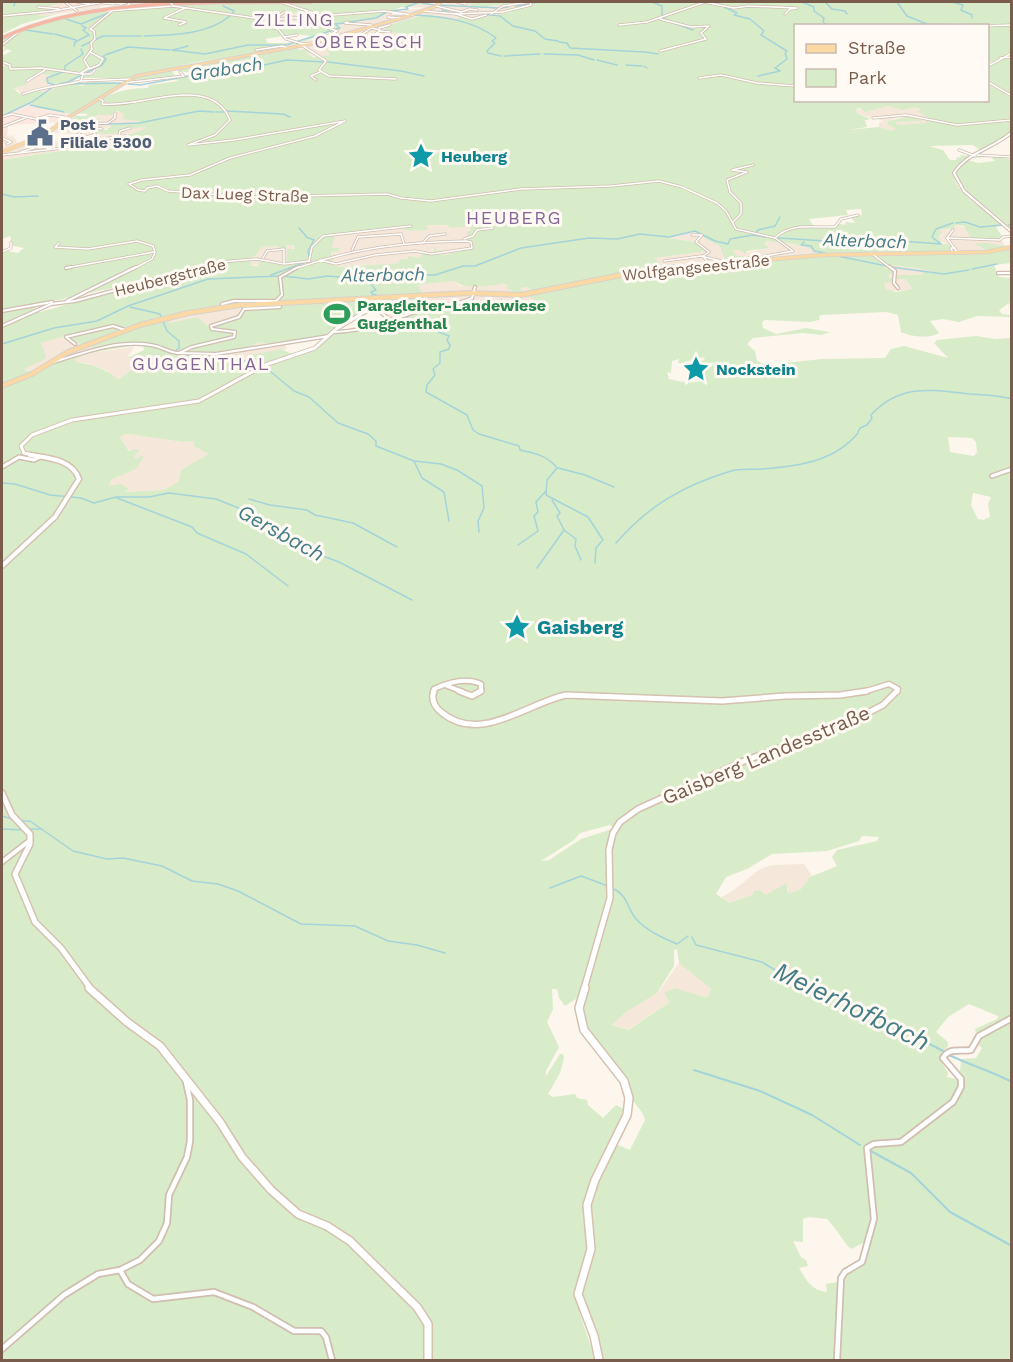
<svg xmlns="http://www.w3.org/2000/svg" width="1013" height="1362" viewBox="0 0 1013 1362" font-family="'Work Sans',sans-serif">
	<rect width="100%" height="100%" fill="#fdf6ec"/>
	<g fill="#f5e8da">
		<polygon points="53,2 147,2 136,5 104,5 99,8 43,16 37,13 42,6 57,3"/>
		<polygon points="442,2 473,2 471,7 492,9 487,6 531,2 539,6 531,4 514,11 472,19 460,17 455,20 427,14 393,24 387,32 411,35 412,40 418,41 412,42 406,51 393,51 388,46 393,45 391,42 379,41 377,44 364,45 360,49 327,50 330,55 319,57 308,55 305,52 311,52 307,48 260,53 256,50 285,46 321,37 331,32 326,32 332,25 341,28 335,23 375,15 378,17 390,12 427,8 409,7 411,4 449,4"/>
		<polygon points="305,10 317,13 329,12 330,14 323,15 330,19 277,29 253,24 262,20 257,19 263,15 277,17 284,11 294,13"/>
		<polygon points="39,74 53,75 46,81 55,88 47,93 20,94 19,91 12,88 26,85 24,82"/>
		<polygon points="888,106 916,107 927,116 927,123 897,125 894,122 920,121 905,117 895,118 892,120 898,130 892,131 879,127 879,123 884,121 858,114 854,110"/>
		<polygon points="120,111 124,115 124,119 142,122 112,125 99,132 106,135 131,127 148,127 138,132 122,135 131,143 126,146 73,149 2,160 2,147 6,145 2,143 2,130 8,128 7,136 18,135 13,136 20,146 39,138 62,142 71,134 49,132 59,124 54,124 56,122 66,120 81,124 99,119 91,118 97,115 113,115 114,112"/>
		<polygon points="429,225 470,226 472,230 467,230 472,248 451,251 451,254 439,255 433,249 432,254 401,263 339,267 330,263 338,254 331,257 331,251 339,251 340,248 331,249 335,235 399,228 410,231 427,230 426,226"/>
		<polygon points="956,225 1001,239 1005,246 978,246 988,252 956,252 937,238 942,235 938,230 950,230"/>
		<polygon points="693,232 701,233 704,238 720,247 725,261 662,266 653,258 707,251 695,242 668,238"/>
		<polygon points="765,241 806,246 819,254 746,260 737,256 732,250 740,250 744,253 768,248"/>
		<polygon points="295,244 286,264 271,263 251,266 248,259 256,255 262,247 279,246 279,249 286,245"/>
		<polygon points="889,265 916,268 938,273 923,271 921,275 905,279 912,290 891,291 886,289 884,283 890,278 888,274 895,274 888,268"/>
		<polygon points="454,281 460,286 508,284 519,288 527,287 537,301 493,310 483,306 478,310 421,308 429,305 417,285"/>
		<polygon points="378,300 392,307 398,306 414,323 402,324 389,321 373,304"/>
		<polygon points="241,306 240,315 219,321 209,327 197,317 169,323 168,321 168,316 186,311"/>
		<polygon points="65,336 82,345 92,344 96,350 32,373 23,368 45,359 40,343"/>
		<polygon points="258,342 269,345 285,343 287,349 253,355 247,360 207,355 249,348"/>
		<polygon points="134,347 127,358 142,359 139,365 119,379 112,377 108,371 87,363 75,362 75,359 90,353"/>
		<polygon points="130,434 182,442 194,441 194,446 208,454 181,470 179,481 164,490 124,492 114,486 109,487 111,480 136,469 137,459 119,438 122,435"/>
		<polygon points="804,864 812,876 800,890 788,893 788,888 766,895 760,890 754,891 752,895 728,903 721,897 731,892 760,869 772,865"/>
		<polygon points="679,963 711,988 707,998 670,1002 627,1030 612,1024 626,1012 660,990"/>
	</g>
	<polygon fill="#fde8e0" points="29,105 45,110 73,114 63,122 8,125 8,128 2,130 2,116"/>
	<g fill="#d8ecc9" fill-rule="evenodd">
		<polygon points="2,2 53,2 58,4 42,7 59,10 37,13 42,16 57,14 22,24 2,34 2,15 24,13 2,15"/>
		<path d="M348 2H422L435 5 411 4 408 8 401 7 374 19 337 23H344L336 25 341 28 305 41 300 42 312 36 294 34 265 39 268 43H299L257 50 260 53 197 62 129 78H82L83 74H94L100 66 81 74 70 84 84 86 87 81 122 83 73 114 36 108 31 105 33 101 2 115V67L8 64 2 62V56L12 51 7 49 2 52 5 48 2 46V40L10 33 31 24 79 13 171 5ZM305 10 317 13 329 12 330 14 322 15 329 19 277 29 254 24 263 20 258 19 262 15 277 17 283 15 285 11 294 13ZM39 74 52 75 44 81 52 84 65 83 66 85 55 88 47 93 35 90 20 94 13 88 27 85 25 82Z"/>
		<path d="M471 2H1011V53L999 58 1011 57 1010 133 981 151 973 145 929 146 943 150 950 160H957L956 158 961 157 960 155 972 156 954 169C950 194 989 210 1003 223L1005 225 996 227 1002 236 999 239H971L964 226 956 225 953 229 939 230 942 233 938 238 943 244 953 245 956 252 987 251 975 244C985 241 996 245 1007 246L1003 248H1011V263L994 265 999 277 1011 278V310L1009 303 999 310 1002 314 1011 315V317L977 316 959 322 943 319 930 321 939 333C929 339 912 337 901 332L898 315 887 312 820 315 819 320 810 322 765 320 762 322 763 328 776 334 806 328 830 332 822 335 803 333 753 338 747 344 755 351 757 361 766 365 822 359 885 358 891 349 904 346 948 358 934 343 937 340 976 336 996 339 1011 338V1360H601L588 1316 589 1310C582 1305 582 1293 582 1285L578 1283C570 1298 591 1342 595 1360H2V249L11 248 8 251 18 253 24 248 13 246 10 236 2 239V160L73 149 117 147 130 144 121 136 138 132 147 127C133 127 122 133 108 134 103 135 100 132 94 133L91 130H106L112 125 141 122 123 119 124 115 119 111 114 112 113 115H97L92 118 100 119 95 124H80L72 119 75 116H86L88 114 76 113 99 100 103 101 101 104 105 100 102 99C115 91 132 88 148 88L149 85 179 81C167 77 154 80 142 79L135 83H128L138 76 171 70 176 77 196 74 175 70 295 48 300 50 307 48 311 52 306 53 313 57 330 55 326 49H360L364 45 406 51 411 43 407 42 418 41 409 38 411 35 381 31 392 24 427 14 455 20 459 17 455 16 457 15 472 19 512 12 505 9 532 4 530 2 488 6 496 8 470 7ZM953 23 988 26V62H993L988 66V100H796V26H938ZM888 106 902 110 916 107 921 110 917 111 928 118 926 123 897 125 895 122 923 121 917 119 919 117C906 115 899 119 888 121L887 124 896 129 892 131 879 127 848 130 867 127 865 120 871 119 858 114 855 110 860 108 865 112ZM861 209 862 215 850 216 855 223 846 222 845 225 839 224 836 227H814L809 219 848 215 846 210ZM429 225H447L451 228 470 226 471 230 467 231V241L470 242 472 248 450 251 451 254 439 255 435 247 432 254H423L419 258 408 256V259L399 260 400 263 339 267 330 264 336 256 341 255 331 256V252L339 251 340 248H332L335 235 399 228 410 231 428 230 426 226ZM693 232 700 233 704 238 720 247 725 261 663 266 654 258 707 251 695 242 668 238ZM766 241C785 244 801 242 818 253L746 260 743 256H737L733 250H740L745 254 747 251 769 248 765 244ZM287 245H294V249H287L286 264 261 260 258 266H251V260L249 259 256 255 262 247 279 246V250L286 249ZM889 265 916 268 938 273 923 271 921 275H896V279H905L912 289 896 292 886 289 884 283 894 282 895 278H890L888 274H895L893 269 888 267ZM454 281C468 292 491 284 507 284L508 289 518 294 524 293 520 288 527 287 533 293 526 295 536 301 493 310 482 306 478 310 421 308 432 302 428 301 417 285ZM112 288 114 291C88 298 66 305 40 312L35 309 36 305ZM378 300 392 307 398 306 413 322 402 324 389 321 331 335 370 310ZM241 307 240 315 212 324 209 327 197 317 169 323 168 316 186 311ZM65 336 82 345H91L95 350 52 363 32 373 24 369 45 359 46 355 41 343ZM321 338 323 344 302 352 290 353 281 349 252 355 247 360 210 355 249 348 258 342 268 344ZM143 344 144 350 127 358 142 359 139 365 119 379C113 377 111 373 106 371 97 366 86 363 76 362L75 359 90 353ZM703 357 705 359 696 365 701 371V375L689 376 702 381 688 383 669 379 667 372 671 373 672 361 679 359 678 363 683 365 684 362ZM129 434 182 442 194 441V446L208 454 181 470 179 481 164 490 124 492 129 489 121 484 109 486 111 480 136 469 144 457 141 456 137 459 134 456 139 451 136 449 129 451 120 438 122 435ZM948 437 972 438 976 442 977 452 974 456 950 452ZM973 493 991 497 988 504 990 517 983 520 978 519 971 505ZM610 825 617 830 611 852 613 879 612 899 581 1004 584 1026 630 1092C632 1104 642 1108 645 1120L630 1150 615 1144 592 1194 589 1211 592 1254 587 1252 586 1243 589 1241 585 1199 625 1110 616 1105 603 1118 588 1105 587 1100 577 1098 575 1094 553 1097 548 1094 560 1073 564 1058 563 1054H560L546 1076V1071L559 1047 547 1022 553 1009 552 989H557L559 998 565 1006 579 997 608 899 609 835 612 829 581 839 549 860 541 861 574 840 580 833ZM862 836 879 837 877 841 837 850 832 857 837 866 810 877 800 890 788 893 786 883 766 895 760 890 754 891 752 895 729 903 716 894 726 877 747 869 772 854 827 851 859 841ZM677 949 679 963 711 989 707 998 675 988 664 993 670 1002 628 1030 612 1025 626 1012 657 993 674 966V950ZM969 1004 998 1016 997 1019 975 1029 979 1046 982 1048 976 1058 961 1059 960 1072 965 1081 947 1077 948 1073 939 1057 948 1046V1042L936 1032 948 1017ZM809 1217 827 1219C835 1227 846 1245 851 1249L867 1241 871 1243 861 1268 847 1274 843 1281 826 1284 827 1292C811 1290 807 1281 799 1268L808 1266 806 1260 801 1257 793 1241 803 1242V1219Z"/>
		<path d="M979 155H995L1011 160V228C990 214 966 197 955 173L962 164 968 160 978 163 995 161 991 157 973 158Z"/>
	</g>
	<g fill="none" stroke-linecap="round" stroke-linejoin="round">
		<g stroke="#a5d3da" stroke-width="1.5">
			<polyline points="652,2 662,6 662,18"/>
			<polyline points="802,2 814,7 814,11 824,18 823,22 828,26"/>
			<polyline points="825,2 832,9 845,11 847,14"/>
			<polyline points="897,2 907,16 927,24 921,24 923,26"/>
			<polyline points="952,2 963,5 961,10 972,15 972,18"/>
			<polyline points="422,3 435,5"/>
			<polyline points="532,3 540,2"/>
			<polyline points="438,5 498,8"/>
			<polyline points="14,6 15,2"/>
			<polyline points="223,6 234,11 232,15"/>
			<polyline points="516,6 530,4"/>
			<polyline points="724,7 737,13 734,15 750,19 764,31 761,35 787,51 785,53 787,59 775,68 780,71 758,76"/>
			<polyline points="501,8 508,7"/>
			<polyline points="442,10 452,13"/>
			<polyline points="391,11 408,9 406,7 420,2"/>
			<polyline points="482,14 500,16 513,26 535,31 545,39 558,41"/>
			<path d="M413 15C442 16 473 20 496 38L492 41 495 43 487 51 488 53 501 56"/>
			<polyline points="663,18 667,20"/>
			<polyline points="66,19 81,24 106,14"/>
			<polyline points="349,22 376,18 387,12"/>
			<polyline points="671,22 693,30"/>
			<polyline points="26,30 53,34"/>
			<polyline points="55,34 76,40"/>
			<path d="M144 36C173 35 207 35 230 16"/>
			<polyline points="559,42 567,43 570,48 644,52"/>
			<polyline points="74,46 75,42 89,35 83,30 86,28 82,26"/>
			<polyline points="82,46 103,36 141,36"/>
			<polyline points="172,50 205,54 248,45 286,45 340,28 335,24 345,23"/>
			<polyline points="173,50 188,46"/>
			<polyline points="645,52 658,54"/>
			<polyline points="544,54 578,55 594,60"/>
			<polyline points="105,55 128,47 170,50"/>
			<polyline points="504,56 540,54"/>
			<polyline points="597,60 617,65"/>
			<polyline points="328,62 401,71 424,76"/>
			<polyline points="626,65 642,66"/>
			<polyline points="644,66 647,68"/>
			<polyline points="209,72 235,67 255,67 287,60 324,62"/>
			<polyline points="68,84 121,83"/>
			<polyline points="128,84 140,85 205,73"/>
			<polyline points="55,85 48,83 47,78 65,71 65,66 83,54 81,49"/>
			<polyline points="30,105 64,112"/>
			<polyline points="225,111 283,114 290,117"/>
			<polyline points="216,112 223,112"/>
			<polyline points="2,116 32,102 56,85 68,82 102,65 106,59 103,56"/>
			<polyline points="71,120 80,123"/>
			<polyline points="83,125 139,123 199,111 214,112"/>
			<polyline points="2,194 14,197 38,196"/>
			<polyline points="956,223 965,222 980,227 1003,225"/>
			<polyline points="1009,225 1012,224"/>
			<polyline points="299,228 306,236"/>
			<polyline points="756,233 758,230 775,226 780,217"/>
			<polyline points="306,237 314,240 308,251 309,258"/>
			<polyline points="932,237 936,229 953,223"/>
			<polyline points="779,238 826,241 874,239 941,244 933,238"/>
			<polyline points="804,242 801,245 811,246 814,251 825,253"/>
			<polyline points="837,256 887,266"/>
			<polyline points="891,267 944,274 969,270"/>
			<polyline points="972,269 997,264"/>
			<polyline points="271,275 306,262"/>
			<polyline points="177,276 183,283"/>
			<polyline points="283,276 308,279 327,276 352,278 395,274 435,275 463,266 475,266 521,248 589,238 617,239 640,234 669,237 695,231 715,241 728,244 730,239 753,235 765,237"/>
			<polyline points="364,276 370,279 369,282 376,290 371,292 372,294 379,296"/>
			<path d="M380 300 399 306 410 321 449 336 447 340 450 345 449 349 440 352V363L433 369 435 375 427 385 426 392 467 415 473 430 479 434 519 446 520 450C535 453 548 456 557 468L547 480 546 495 588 517 603 540 596 548 595 563"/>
			<polyline points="501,300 498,305 501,308"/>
			<polyline points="130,307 160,314 161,317"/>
			<polyline points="162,319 167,331 179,341 179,348 175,351"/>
			<polyline points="2,344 54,328 97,321 128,306 208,279 279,276"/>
			<polyline points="176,354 245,361 256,367"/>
			<polyline points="263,368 265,367 294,391 309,397 338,423 368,434 376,441 376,446 414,461 441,464 457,470 482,486 484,508 478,521 479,532"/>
			<path d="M858 432 860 428 867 425 872 418 871 415C901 383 931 390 970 394 985 395 998 395 1012 399"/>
			<polyline points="414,461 422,478 444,492 449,521"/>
			<polyline points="558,468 585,475 614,487"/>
			<polyline points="2,483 15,484 50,495 81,498 94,503 116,497 149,497 169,493 216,499 241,509 258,522 286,532 304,549 339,562 412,600"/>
			<polyline points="117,498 192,527 197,533 246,554 288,586"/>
			<polyline points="249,499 270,505 307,510 315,515 353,523 397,547"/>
			<polyline points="564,530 576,539 575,546 581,560"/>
			<path d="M616 543C648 506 684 485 731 471 740 468 752 470 763 469 798 466 834 462 858 433"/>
			<polyline points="518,545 538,531 534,516 538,512 536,502 546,491"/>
			<polyline points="537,568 564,530 557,516 560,513 552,500"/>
			<polyline points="2,816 12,819"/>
			<polyline points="20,821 30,821 73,851 107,859 123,858 162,866 192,881 218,884 238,891 301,924 355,926 388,941 417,945 445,953"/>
			<polyline points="2,829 24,830"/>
			<polyline points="29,829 42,829"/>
			<polyline points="550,888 581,876 608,886"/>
			<path d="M614 889C628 896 627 908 636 919 647 931 663 938 677 944L688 936"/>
			<polyline points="692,937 696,945 762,962 806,989"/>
		</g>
		<g stroke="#a5d3da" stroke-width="2">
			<polyline points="803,988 827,994 872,1014 945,1052"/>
			<path d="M949 1055C970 1065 991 1071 1012 1082"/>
			<polyline points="694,1070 760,1091 812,1115 860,1145"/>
			<polyline points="869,1150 911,1173 950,1212 1012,1246"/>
		</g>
		<g stroke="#d1beb0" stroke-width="3">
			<g id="minor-far4">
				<polyline points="77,2 90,4"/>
				<polyline points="110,2 121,4 128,2"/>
				<polyline points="280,2 320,15"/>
				<polyline points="457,2 466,4"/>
				<polyline points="704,2 734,8 748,6 797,8 790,9 785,14"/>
				<polyline points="103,3 114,4"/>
				<polyline points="127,6 131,2"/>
				<polyline points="436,6 461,12 470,9 477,10"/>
				<polyline points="38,7 59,9"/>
				<polyline points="107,11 174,6"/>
				<polyline points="423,11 456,14 472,19 486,15"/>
				<polyline points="392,14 402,14"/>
				<polyline points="456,14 503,12 531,5 530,2"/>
				<polyline points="491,14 503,6 530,2"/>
				<polyline points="2,16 53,11 104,2"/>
				<polyline points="276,18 284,12"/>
				<polyline points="297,18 337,31 333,33 335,34 318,38"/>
				<polyline points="392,18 388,17 400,18"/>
				<polyline points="660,19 691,27 709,26 701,33 706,39 660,51"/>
				<polyline points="348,22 345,23 371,25"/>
				<polyline points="179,25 186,22 164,18 185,8"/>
				<polyline points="619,25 647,22 705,2"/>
				<polyline points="978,26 1012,25"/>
				<polyline points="271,27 288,21 289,18"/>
				<polyline points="371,28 380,30"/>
				<polyline points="379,28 390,25"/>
				<polyline points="370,29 358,37 392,42 412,40"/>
				<polyline points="340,36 345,37 340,43 342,46"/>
				<polyline points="284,37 297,35"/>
				<polyline points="368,38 380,31 390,32"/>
				<polyline points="392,42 399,49"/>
				<polyline points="400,42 402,38 407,38"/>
				<polyline points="315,43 325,47 333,46 333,40"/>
				<polyline points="352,43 361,42 363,39 353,38"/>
				<polyline points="303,46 326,61 319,70 329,76 396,79"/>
				<polyline points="256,50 282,46 288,48"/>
				<polyline points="1000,58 1012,57"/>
				<polyline points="2,62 10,65 10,69 13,69 41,68 83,74 81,81 130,79"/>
				<polyline points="89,69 99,65 103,59 90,52"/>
				<polyline points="81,73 89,68 84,60 92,49 91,43 95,39 94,31 90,29 112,11"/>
				<polyline points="83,74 91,74 95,70"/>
				<polyline points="699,78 721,75 757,83 796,86"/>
				<polyline points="316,80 311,76 320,72"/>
				<polyline points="27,81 45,70"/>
				<polyline points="124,83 184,76 180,72"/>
				<path d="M23 94C42 87 61 86 81 81"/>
				<path d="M100 99 103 101 102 104C140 109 211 72 230 120L215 135 188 145 234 140 345 121 315 136 230 158 190 175 142 180 129 184 138 190 145 191 147 188 157 186 168 191 252 197 387 194 401 198 431 201 521 189 611 186 659 181 682 187 717 203 726 211 736 229 775 238 793 251 760 257 761 260"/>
				<polyline points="2,117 12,114 36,119 50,115 70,118"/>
				<polyline points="873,118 906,115 957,125 1012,120"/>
				<polyline points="82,124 108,123 115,118 115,113"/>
				<polyline points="2,127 25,118"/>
				<polyline points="94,135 70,141 87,127 102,129"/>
				<polyline points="119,137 120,131 130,128"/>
				<polyline points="2,138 11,142 7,144"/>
				<polyline points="101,139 125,136"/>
				<polyline points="88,146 106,145 116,137"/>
				<polyline points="959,150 975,156"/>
				<polyline points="21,152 40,146 51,149"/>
				<polyline points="2,155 80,146 101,139 87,127 67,121"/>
				<polyline points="977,155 1012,157"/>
				<polyline points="733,222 741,214 741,203 730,192 727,180 747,172 732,170 753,165"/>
				<polyline points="953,230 947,238 957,252"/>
				<polyline points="692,235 702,235 696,242 709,252 703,256 709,264"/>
				<path d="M775 238C791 222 814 228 835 227L841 219 858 215"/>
				<polyline points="947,238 1000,240 1003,237 1012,236"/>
				<polyline points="464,239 473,236 477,230 493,228"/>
				<polyline points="59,243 55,247 88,249 137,241 153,246 155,253 152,259 133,269"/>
				<polyline points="423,243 429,236 445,234"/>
				<polyline points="352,250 358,237 401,234 404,244"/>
				<polyline points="952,251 951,248 955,248"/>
				<polyline points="2,252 11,248 11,242"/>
				<polyline points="871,253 892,269"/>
				<polyline points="263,258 267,251 284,249 284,263"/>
				<polyline points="309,261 312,247 323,236 411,226"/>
				<polyline points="664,261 701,256 721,261 760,257"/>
				<polyline points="66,268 154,252"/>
				<polyline points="195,269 220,262 257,259 284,264 310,261"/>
				<path d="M294 269C353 248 404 242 466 241L471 242 472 248 432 254 415 251 375 255 336 264 320 260"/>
			</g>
		</g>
		<g stroke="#d1beb0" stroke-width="4.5">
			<g id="minor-far3">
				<polyline points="890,267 895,271 894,283 898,288"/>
				<polyline points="66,268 71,267"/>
				<polyline points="998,273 1012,273"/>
				<polyline points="67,301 136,267"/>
				<polyline points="222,304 234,301 276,301 282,295 280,277 298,267"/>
				<polyline points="371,304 390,320"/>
				<polyline points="244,309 239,317 211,326 212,329 235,332 234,337 192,347 179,353 216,354 329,336"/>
				<polyline points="244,309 280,307"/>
				<polyline points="2,311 52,302"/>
				<polyline points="2,326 51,304 75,301 201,267"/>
				<path d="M333 332C365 332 395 317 426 309 441 305 457 306 472 298L475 287"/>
				<polyline points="75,344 66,337 113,326 125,330"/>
				<path d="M54 362C85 352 118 340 151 345 160 346 168 352 178 353"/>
			</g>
		</g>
		<g stroke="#d1beb0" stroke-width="6">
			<g id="minor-far2">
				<polyline points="2,467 19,457 34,460 40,457"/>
				<polyline points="992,476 1012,469"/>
			</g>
		</g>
		<g stroke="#d1beb0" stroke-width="7">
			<polyline id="minor-far1" points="2,862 29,841"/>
		</g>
		<g stroke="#d1beb0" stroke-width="8">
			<g id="minor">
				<polyline points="120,1270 128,1284 153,1299 214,1292 253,1307 294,1331 321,1331 326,1337 332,1360"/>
				<polyline points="2,1349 64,1295 98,1274 120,1270 140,1260 159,1241 167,1223 169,1195 187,1157 190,1141 190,1100 186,1082"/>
				<path d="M837 1360 841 1278 845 1272 862 1262 874 1219 867 1148 874 1144 901 1142 953 1102 961 1087V1079L943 1058C949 1047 960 1052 971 1050L979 1036 1012 1018"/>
			</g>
		</g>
		<g stroke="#d1beb0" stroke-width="3">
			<g id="tertiary-far1">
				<polyline points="65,2 77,11"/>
				<polyline points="173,6 268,20 384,11 413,15"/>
				<polyline points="268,20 260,24 278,29 286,39 303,44 315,43"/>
				<polyline points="2,45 20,31"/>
				<polyline points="988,66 1012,53"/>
				<polyline points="988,82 1012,96"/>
			</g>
		</g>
		<g stroke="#d1beb0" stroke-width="4">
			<path id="tertiary" d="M1012 132C995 148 967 152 954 173L964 191 1012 232"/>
		</g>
		<g stroke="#d6c0b0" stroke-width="5">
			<polyline id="secondary-far3" points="38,456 24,453 21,446 32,435 72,420 199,401 265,365 315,348 336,329 368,310 379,298"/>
		</g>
		<g stroke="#d6c0b0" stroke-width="7">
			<g id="secondary-far2">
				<path d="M2 566 55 517 79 479C72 459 48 458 30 455"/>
				<polyline points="445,685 463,692"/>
				<path d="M433 692 434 689C449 682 466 677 481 684V691L478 692"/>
				<polyline points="863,692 889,684 898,689 897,692"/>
			</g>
		</g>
		<g stroke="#d6c0b0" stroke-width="8">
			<g id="secondary-far1">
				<path d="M434 691C431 699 434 706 441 712 480 745 527 703 566 695L722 701 785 696 840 695 867 691"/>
				<polyline points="459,691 472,696 481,691"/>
				<polyline points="2,793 12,815 30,834 30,844 15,874 35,922 61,948 91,989"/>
				<polyline points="584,989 610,898 609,850 613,833 620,822 638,809 744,761 848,723 883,705 897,691"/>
			</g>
		</g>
		<g stroke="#d6c0b0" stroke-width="10">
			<g id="secondary">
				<polyline points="89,988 127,1022 160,1046 220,1122 242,1157 271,1190 298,1214 327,1226 350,1241 417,1307 428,1324 428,1360"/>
				<polyline points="585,988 579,1008 584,1030 624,1081 629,1098 627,1115 595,1180 587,1205 591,1249 578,1294 594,1336 599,1360"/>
			</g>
		</g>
		<g stroke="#dad1cd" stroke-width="4">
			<polyline id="primary-far2" points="66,119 136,76 310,44 402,18 434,7 441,2"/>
		</g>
		<g stroke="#dad1cd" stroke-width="4.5">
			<g id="primary-far1">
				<polyline points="2,152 44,135 68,118"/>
				<polyline points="656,269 823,255 987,252 1012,247"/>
			</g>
		</g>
		<g stroke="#dad1cd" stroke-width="6">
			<g id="primary">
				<polyline points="245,305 468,293 521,295 651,269 674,267"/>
				<polyline points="2,386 32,374 68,352 140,325 188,313 240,305"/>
			</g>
		</g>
		<g stroke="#dad1cd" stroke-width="4.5">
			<g id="motorway">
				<polyline points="281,2 311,2"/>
				<path d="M2 38C82 0 191 2 279 2"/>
			</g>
		</g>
		<use href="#minor-far4" stroke="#fff" stroke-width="1.5"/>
		<use href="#minor-far3" stroke="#fff" stroke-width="2"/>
		<use href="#minor-far2" stroke="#fff" stroke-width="3"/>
		<use href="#minor-far1" stroke="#fff" stroke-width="4"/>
		<use href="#minor" stroke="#fff" stroke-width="4.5"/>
		<use href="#tertiary-far1" stroke="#fff" stroke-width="1.5"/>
		<use href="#tertiary" stroke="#fff" stroke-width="2"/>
		<use href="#secondary-far3" stroke="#fff" stroke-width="3"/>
		<use href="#secondary-far2" stroke="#fff" stroke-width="4"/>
		<use href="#secondary-far1" stroke="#fff" stroke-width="5"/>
		<use href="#secondary" stroke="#fff" stroke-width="7"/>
		<use href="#primary-far2" stroke="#fbd9a5" stroke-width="2"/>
		<use href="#primary-far1" stroke="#fbd9a5" stroke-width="3"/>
		<use href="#primary" stroke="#fbd9a5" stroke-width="4"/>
		<use href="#motorway" stroke="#f7b7a3" stroke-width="3"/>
		<g stroke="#d1beb0" stroke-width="3" stroke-linecap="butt">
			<polyline id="tertiary-bridge" points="171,3 173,6"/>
		</g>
		<g stroke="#dad1cd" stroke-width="6" stroke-linecap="butt">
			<polyline id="primary-bridge" points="240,305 245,305"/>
		</g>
		<use href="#tertiary-bridge" stroke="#fff" stroke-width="1.5"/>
		<use href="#primary-bridge" stroke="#fbd9a5" stroke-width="4"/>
	</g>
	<defs>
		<g id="civic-bare" transform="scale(2.07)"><path d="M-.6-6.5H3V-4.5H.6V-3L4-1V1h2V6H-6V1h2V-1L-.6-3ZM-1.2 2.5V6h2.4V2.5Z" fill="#5c6f8a" stroke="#fffaf3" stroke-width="2.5" paint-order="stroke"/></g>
		<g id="sight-bare" transform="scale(2.07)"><path d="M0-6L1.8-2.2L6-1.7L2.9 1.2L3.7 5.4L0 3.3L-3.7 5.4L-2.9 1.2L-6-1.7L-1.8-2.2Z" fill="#0f9aa8" stroke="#fffaf3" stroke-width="2.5" paint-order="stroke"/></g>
		<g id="stadium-bare" transform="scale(2.07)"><path d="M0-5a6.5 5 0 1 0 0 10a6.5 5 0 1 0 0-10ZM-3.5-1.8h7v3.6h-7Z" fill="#2e9e5b" stroke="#fffaf3" stroke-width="2.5" paint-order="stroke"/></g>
	</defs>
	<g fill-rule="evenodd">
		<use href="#civic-bare" x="40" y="133"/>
		<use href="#sight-bare" x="421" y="156"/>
		<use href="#stadium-bare" x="337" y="314"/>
		<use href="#sight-bare" x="696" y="369"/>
		<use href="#sight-bare" x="517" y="627"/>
	</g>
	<g text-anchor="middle" stroke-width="6" stroke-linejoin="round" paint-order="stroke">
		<g font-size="16" font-weight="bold" fill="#4e5e75" stroke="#fffaf3" text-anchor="start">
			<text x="60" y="130">Post<tspan x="60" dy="18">Filiale 5300</tspan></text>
		</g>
		<g font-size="16" font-weight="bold" fill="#0d838f" stroke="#fffaf3" text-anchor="start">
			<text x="441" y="162">Heuberg</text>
			<text x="716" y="375">Nockstein</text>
		</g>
		<g font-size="16" fill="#7a5c4d" stroke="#fffaf3">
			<text transform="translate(245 194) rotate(2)" y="6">Dax Lueg Straße</text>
			<text transform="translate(696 267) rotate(-6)" y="6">Wolfgangseestraße</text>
			<text transform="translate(170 277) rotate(-14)" y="6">Heubergstraße</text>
		</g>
		<g font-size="16" font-weight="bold" fill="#27864d" stroke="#fffaf3" text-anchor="start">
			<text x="357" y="311">Paragleiter-Landewiese<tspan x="357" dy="18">Guggenthal</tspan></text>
		</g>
		<g font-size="18" letter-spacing="1.5" fill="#846695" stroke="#fffaf3">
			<text x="294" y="26">ZILLING</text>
			<text x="369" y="48">OBERESCH</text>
			<text x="514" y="224">HEUBERG</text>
			<text x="201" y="370">GUGGENTHAL</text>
		</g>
		<g font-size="18" font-style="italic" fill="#437c86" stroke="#fffaf3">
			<text transform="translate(226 69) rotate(-9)" y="6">Grabach</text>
			<text transform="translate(865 241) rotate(2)" y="6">Alterbach</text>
			<text transform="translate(383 275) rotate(-1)" y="6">Alterbach</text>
		</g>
		<g font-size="20" font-weight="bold" fill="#0d838f" stroke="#fffaf3" text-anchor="start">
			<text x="537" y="634">Gaisberg</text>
		</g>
		<g font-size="20" fill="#7a5c4d" stroke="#fffaf3">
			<text transform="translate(766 755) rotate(-23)" y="7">Gaisberg Landesstraße</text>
		</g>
		<g font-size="21" font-style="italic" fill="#437c86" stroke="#fffaf3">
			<text transform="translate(281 533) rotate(29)" y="7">Gersbach</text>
		</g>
		<g font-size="26" font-style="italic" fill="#437c86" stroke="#fffaf3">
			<text transform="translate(852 1006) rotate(26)" y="9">Meierhofbach</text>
		</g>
	</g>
	<rect width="1013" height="1362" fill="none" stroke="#7a5c4d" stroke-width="6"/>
	<rect x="794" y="24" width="195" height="78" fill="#fffaf3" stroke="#cabbb1" stroke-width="1.5"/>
	<rect x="806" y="44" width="30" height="9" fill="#fbd9a5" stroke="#cabbb1" stroke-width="1.5"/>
	<text x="848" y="54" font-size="18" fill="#7a5c4d">Straße</text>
	<rect x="806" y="69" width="30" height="18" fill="#d8ecc9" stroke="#cabbb1" stroke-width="1.5"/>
	<text x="848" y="84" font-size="18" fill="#7a5c4d">Park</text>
</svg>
